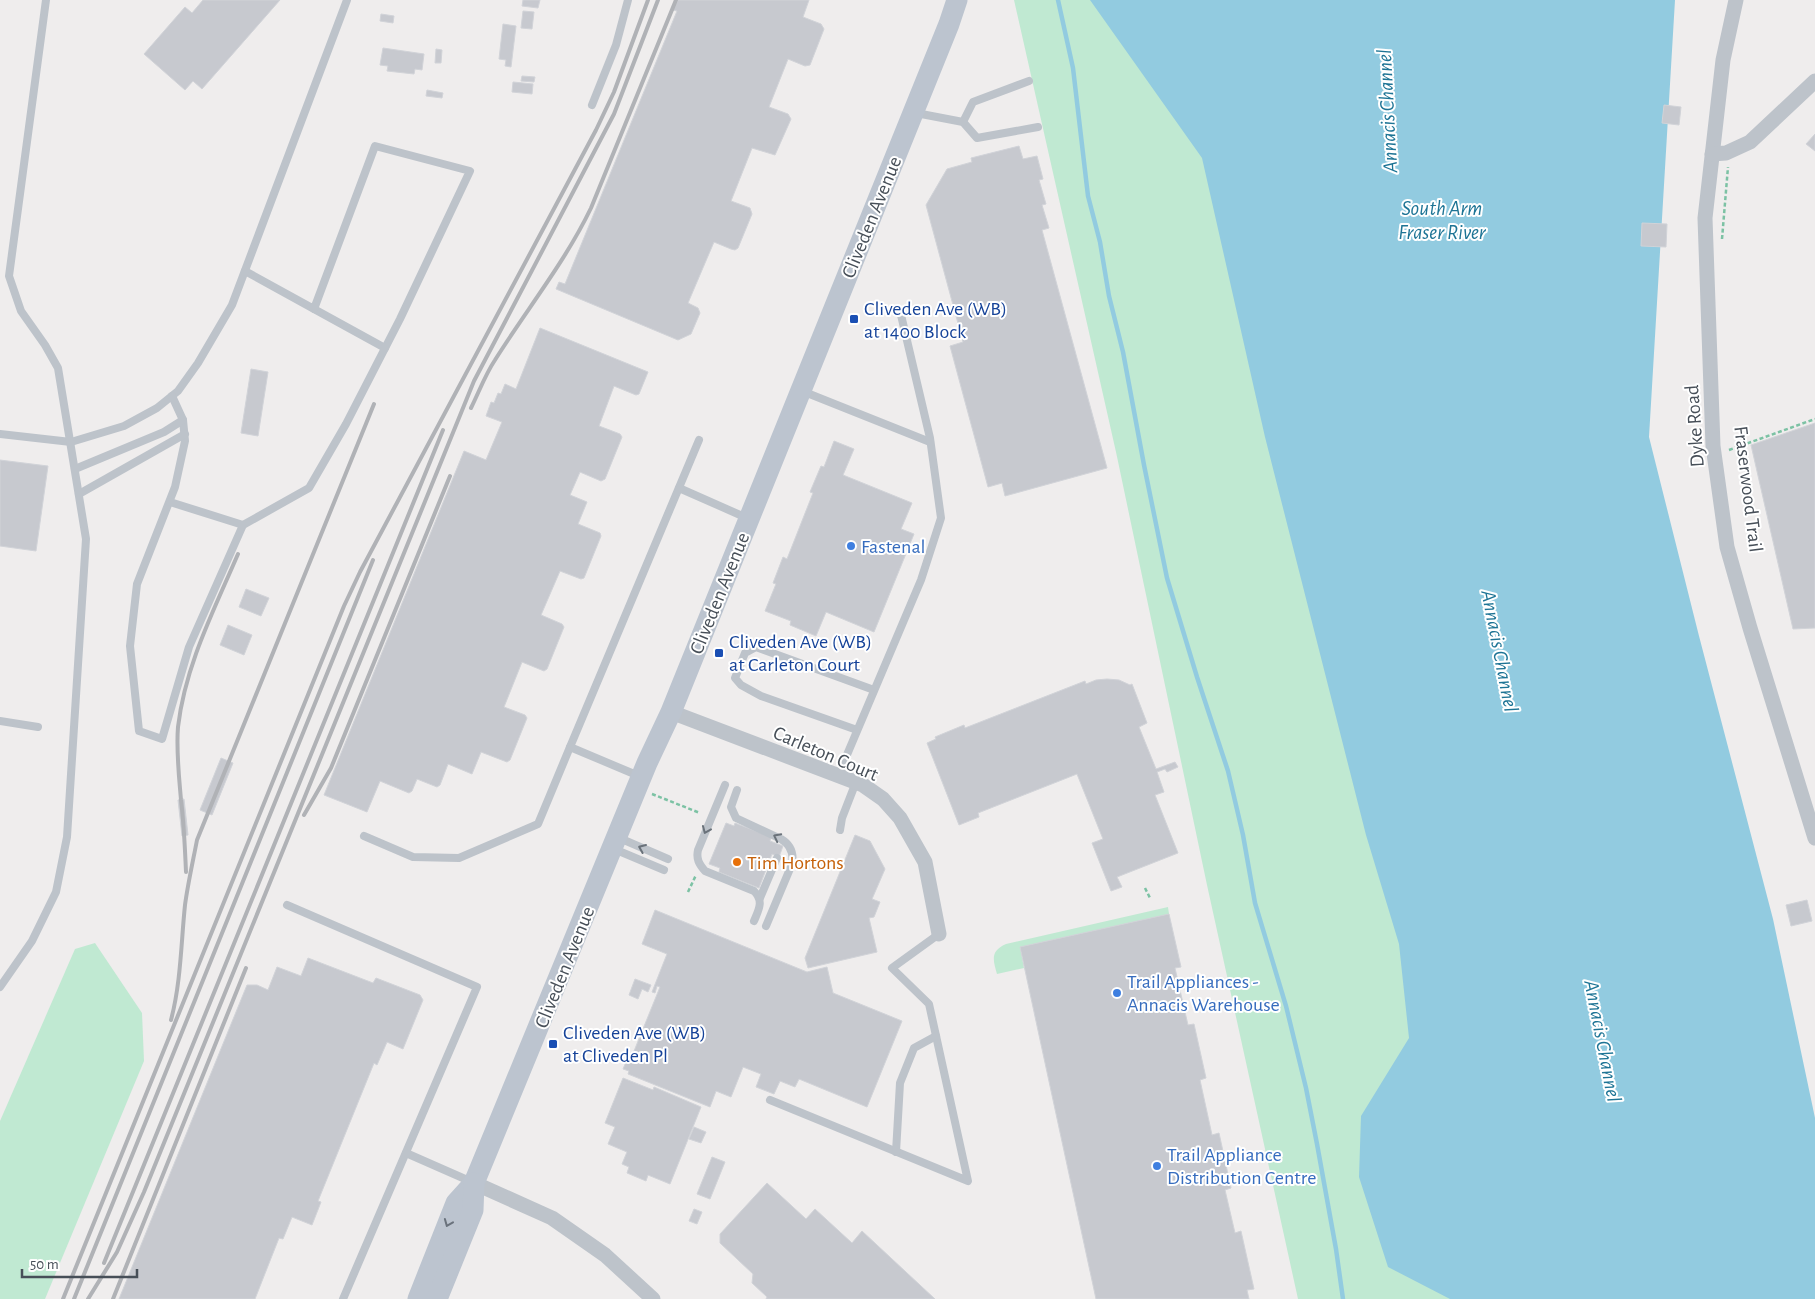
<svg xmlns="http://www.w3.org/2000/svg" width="1815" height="1299" viewBox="0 0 1815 1299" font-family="'Alegreya Sans',sans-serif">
	<rect width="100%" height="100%" fill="#efeded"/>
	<g fill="#c0e9d2">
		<polygon points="1014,0 1217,0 1442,964 1465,1299 1298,1299 1207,885 1116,452"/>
		<path d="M1168 907 1169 914 1020 947 1024 968 997 974C993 960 990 951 1006 944Z"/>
		<polygon points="95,943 142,1013 144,1061 45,1299 0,1299 0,1121 75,949"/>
	</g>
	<polygon fill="#92cbe0" points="1090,0 1675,0 1649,437 1699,636 1773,919 1815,1118 1815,1299 1450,1299 1388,1267 1359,1177 1361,1116 1409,1038 1399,944 1366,835 1265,437 1202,158"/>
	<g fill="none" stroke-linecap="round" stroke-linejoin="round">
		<polyline stroke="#92cbe0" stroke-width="4.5" points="1058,0 1073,68 1088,196 1100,242 1109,296 1123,352 1144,465 1167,578 1197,677 1228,771 1243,835 1255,903 1286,1006 1306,1088 1317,1144 1336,1249 1343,1299"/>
	</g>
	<g fill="#c7c9cf" stroke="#d1d3d8">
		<polygon points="203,0 280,0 202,89 193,81 185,90 144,54 185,7 192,13"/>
		<polygon points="523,0 540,0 538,8 522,6"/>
		<polygon points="678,0 809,0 803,17 821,24 824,29 810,65 805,66 788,59 769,107 788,114 791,119 775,155 752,148 731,201 750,208 752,214 738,248 735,250 731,249 714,242 688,303 698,308 700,313 691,334 678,340 556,289 559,282 565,284 677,11 673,10"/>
		<polygon points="523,11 534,12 532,29 521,28"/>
		<polygon points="381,14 394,16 393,23 380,21"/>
		<polygon points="503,24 516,26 511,67 505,66 506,60 499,59"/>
		<polygon points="383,48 424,54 422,70 415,69 414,74 387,71 388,66 380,65"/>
		<polygon points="436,49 442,50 441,63 435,63"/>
		<polygon points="522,76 535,77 534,82 521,81"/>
		<polygon points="513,82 533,84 532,94 512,92"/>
		<polygon points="427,90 443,93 442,98 426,96"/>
		<polygon points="1664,105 1681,107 1679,125 1662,123"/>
		<polygon points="1815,134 1815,151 1806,144"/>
		<polygon points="1019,146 1023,159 1037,156 1043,179 1039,180 1046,204 1042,205 1049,228 1042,230 1107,468 1005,496 1002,483 988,487 950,346 963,342 926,205 947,169 972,162 971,158"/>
		<polygon points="1642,223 1667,224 1666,247 1641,246"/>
		<polygon points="540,328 648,372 639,394 636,395 614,386 599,426 620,434 622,437 605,479 601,481 580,472 570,495 587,502 578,524 600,533 601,536 584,578 581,579 560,571 541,615 562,624 564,627 547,669 544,671 522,662 504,707 525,715 527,718 510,760 507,762 481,752 472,774 448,764 440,785 437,787 417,779 412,791 409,793 380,781 367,812 324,795 464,451 486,460 502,422 486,416 491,402 494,403 498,393 501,394 505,384 516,389"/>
		<polygon points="251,369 268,372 258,436 241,433"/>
		<polygon points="1815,423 1815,628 1793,629 1751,445"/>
		<polygon points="834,441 854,449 843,475 912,503 901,529 914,534 874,632 826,612 816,636 790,625 791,621 765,611 776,584 773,583 783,557 787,559 813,493 810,492 821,466 824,467"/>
		<polygon points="0,460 48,466 36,551 0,546"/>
		<polygon points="246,589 269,598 261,616 239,607"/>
		<polygon points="228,625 252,635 244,655 220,645"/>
		<polygon points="1107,679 1119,680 1130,685 1132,684 1147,723 1139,727 1156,769 1175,762 1178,767 1167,772 1165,769 1157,772 1164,792 1155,795 1178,853 1117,877 1122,887 1111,891 1092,843 1103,839 1077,774 978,813 979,817 959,825 927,743 936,739 935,737 964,725 965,728 1085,681 1086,684 1096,680"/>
		<polygon points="221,758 233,763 212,815 200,810"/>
		<polygon points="184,799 188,835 182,836 178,800"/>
		<polygon points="726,823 734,826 735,823 771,837 770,841 783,846 779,857 772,854 759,888 719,872 720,868 709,864"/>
		<polygon points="855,835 870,841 885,869 872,899 880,902 874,917 869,918 877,952 808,968 805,958"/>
		<polygon points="1807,900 1812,921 1791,926 1786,905"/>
		<polygon points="655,910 807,972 827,967 833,993 902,1021 867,1107 799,1079 795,1087 780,1081 774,1094 756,1087 761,1074 743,1067 731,1097 716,1091 710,1107 628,1074 629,1071 623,1069 629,1055 632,1056 660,987 657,986 655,993 652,992 667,954 642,944"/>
		<polygon points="1169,914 1181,967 1175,968 1188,1025 1194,1024 1206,1078 1200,1080 1212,1135 1219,1133 1231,1188 1225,1190 1235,1233 1241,1231 1254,1289 1247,1290 1249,1299 1096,1299 1020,947"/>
		<polygon points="308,958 373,983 376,978 420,995 423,1000 403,1049 387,1042 377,1065 374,1063 318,1201 321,1202 312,1225 292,1217 283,1239 279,1238 255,1299 119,1299 247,985 257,985 268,990 277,967 301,976"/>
		<polygon points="635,979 651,985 648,992 642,989 638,999 629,995"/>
		<polygon points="623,1078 653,1090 654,1087 701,1107 670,1184 648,1175 646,1181 627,1173 629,1167 622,1164 627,1152 608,1144 615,1127 605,1123"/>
		<polygon points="694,1127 706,1132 701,1143 689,1139"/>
		<polygon points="712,1157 725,1162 710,1199 697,1194"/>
		<polygon points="767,1183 806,1219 815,1209 852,1243 862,1231 935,1299 766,1299 767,1297 752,1283 753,1274 720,1243 720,1234"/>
		<polygon points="694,1209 702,1212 697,1224 689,1221"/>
	</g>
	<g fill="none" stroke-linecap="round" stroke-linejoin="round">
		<g stroke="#7cc2a4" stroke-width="2.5" stroke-dasharray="4 2.5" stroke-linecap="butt">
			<polyline points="1722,239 1728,167"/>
			<polyline points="1729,450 1815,419"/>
			<polyline points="652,794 700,813"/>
			<polyline points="1145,888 1150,898"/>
			<polyline points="688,892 696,875"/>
		</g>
		<g stroke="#bdc3ca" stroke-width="8">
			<polyline points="592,105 616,45 628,0"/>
			<polyline points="916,113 963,122 977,138 1038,127"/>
			<polyline points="963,122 973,102 1029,81"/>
			<polyline points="314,309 385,348"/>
			<polyline points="802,391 930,442"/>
			<polyline points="183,420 185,441 175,487 137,584 130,646 139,731 162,739 189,647 243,525 309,488 346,424 400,319 470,171 375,146 314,309 245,271"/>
			<polyline points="0,434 71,442 124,426 157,408 178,391 198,363 232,305 347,0"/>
			<polyline points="75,469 164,432 183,420 172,396"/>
			<polyline points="679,488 747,518"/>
			<polyline points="79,494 185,434"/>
			<polyline points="170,502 243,525"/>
			<polyline points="0,721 38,727"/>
			<polyline points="857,730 761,696 741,685 735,678 745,653 756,647 874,690"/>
			<polyline points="639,776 570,747 699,440"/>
			<polyline points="838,776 921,580 941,518 930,438 901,315"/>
			<path d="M725 785 698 850C696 859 699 864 705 871L754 891C764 901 759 909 754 921"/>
			<path d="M737 790 731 807 736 818 781 839C791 845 794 853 792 864L766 926"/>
			<polyline points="840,830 842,818 856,782"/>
			<polyline points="364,836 413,857 459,858 538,824 570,747"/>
			<polyline points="617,837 668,859"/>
			<polyline points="614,849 664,870"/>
			<polyline points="760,898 777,858"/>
			<polyline points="287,905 477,987 343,1299"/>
			<polyline points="0,987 32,941 56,892 67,837 86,539 58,368 45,345 21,311 9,276 46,0"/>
			<polyline points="770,1100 968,1181 929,1004 892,968 939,934"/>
			<polyline points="896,1152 900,1083 914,1048 936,1036"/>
			<polyline points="406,1153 472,1182"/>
		</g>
		<g stroke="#bdc3ca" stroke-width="15">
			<polyline points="1736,0 1723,60 1705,218 1713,446 1727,547 1750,628 1815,838"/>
			<polyline points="1712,154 1726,153 1750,142 1815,81"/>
			<polyline points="671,712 863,785 883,799 900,818 925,862 939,934"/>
			<polyline points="474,1183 552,1218 605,1255 653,1299"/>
		</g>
		<g stroke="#bcc4cf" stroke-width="21">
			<polyline points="418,1299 456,1203 474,1183 647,763 671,712 949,24 957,0"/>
			<polyline points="437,1299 473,1210 474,1183"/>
		</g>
		<g stroke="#b0b2b6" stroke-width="4">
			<path d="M471 408C479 392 485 375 495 360 527 309 565 262 591 208L676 0"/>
			<polyline points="304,815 331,768 450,476"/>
			<path d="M186 872C185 848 184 824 181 800 179 776 176 751 178 727 185 666 214 610 238 554"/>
			<path d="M171 1020C181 982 181 943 185 905 188 883 193 861 197 840L374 404"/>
			<polyline points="104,1263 443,430"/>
			<polyline points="63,1299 344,606 360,572 596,130 614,92 648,0"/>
			<polyline points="74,1299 373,560"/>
			<polyline points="88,1299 117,1252 144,1192 474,381 614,114 658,0"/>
			<polyline points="113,1299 246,968"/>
		</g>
	</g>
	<defs><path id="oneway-chevron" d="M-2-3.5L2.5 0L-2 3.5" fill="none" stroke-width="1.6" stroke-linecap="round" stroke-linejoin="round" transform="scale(1.25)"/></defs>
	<g stroke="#6a727a">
		<use href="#oneway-chevron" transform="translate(706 830) rotate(113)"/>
		<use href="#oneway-chevron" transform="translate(777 837) rotate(-153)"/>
		<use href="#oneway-chevron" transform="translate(642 848) rotate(-157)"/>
	</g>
	<use stroke="#6a727c" href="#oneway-chevron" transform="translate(448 1223) rotate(112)"/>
	<g fill="#1a4fb4" stroke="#fff" stroke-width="2">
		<rect x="849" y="314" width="10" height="10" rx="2.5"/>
		<rect x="714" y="648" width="10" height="10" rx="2.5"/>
		<rect x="548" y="1039" width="10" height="10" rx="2.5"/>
	</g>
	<g fill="#3f7fe0" stroke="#fff" stroke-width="2">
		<circle cx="851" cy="546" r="5"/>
		<circle cx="1117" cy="993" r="5"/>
		<circle cx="1157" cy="1166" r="5"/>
	</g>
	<circle fill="#e8710a" stroke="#fff" stroke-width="2" cx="737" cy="862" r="5"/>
	<g text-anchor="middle" stroke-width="4" stroke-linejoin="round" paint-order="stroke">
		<g font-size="20" fill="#474f58" stroke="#fff">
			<text transform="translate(871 217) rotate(-68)" y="7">Cliveden Avenue</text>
			<text transform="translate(1694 426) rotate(-94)" y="7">Dyke Road</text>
			<text transform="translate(1749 489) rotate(83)" y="7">Fraserwood Trail</text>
			<text transform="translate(719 593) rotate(-68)" y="7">Cliveden Avenue</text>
			<text transform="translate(826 753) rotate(23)" y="7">Carleton Court</text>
			<text transform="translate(564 967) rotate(-68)" y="7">Cliveden Avenue</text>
		</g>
		<g font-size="20" fill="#164399" stroke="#fff" text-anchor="start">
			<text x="864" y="315">Cliveden Ave (WB)<tspan x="864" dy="23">at 1400 Block</tspan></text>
			<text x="729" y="648">Cliveden Ave (WB)<tspan x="729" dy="23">at Carleton Court</tspan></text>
			<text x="563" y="1039">Cliveden Ave (WB)<tspan x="563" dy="23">at Cliveden Pl</tspan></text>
		</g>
		<g font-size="20" fill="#366cbe" stroke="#fff" text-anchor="start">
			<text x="861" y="553">Fastenal</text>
			<text x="1127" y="988">Trail Appliances -<tspan x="1127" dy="23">Annacis Warehouse</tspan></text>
			<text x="1167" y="1161">Trail Appliance<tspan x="1167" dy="23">Distribution Centre</tspan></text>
		</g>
		<g font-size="20" fill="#c56008" stroke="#fff" text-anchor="start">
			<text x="747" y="869">Tim Hortons</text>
		</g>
		<g font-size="21" font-style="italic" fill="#1d7495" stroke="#fff">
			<text transform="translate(1387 111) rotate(-93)" y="7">Annacis Channel</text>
			<text x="1442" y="215">South Arm<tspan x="1442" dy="24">Fraser River</tspan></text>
			<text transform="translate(1500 651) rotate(79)" y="7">Annacis Channel</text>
			<text transform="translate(1603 1041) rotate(79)" y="7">Annacis Channel</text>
		</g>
	</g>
	<path d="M22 1269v8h115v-8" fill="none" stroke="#474f58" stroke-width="2.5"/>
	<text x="30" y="1269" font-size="15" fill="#474f58" stroke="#ffffff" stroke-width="4" paint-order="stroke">50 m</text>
</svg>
